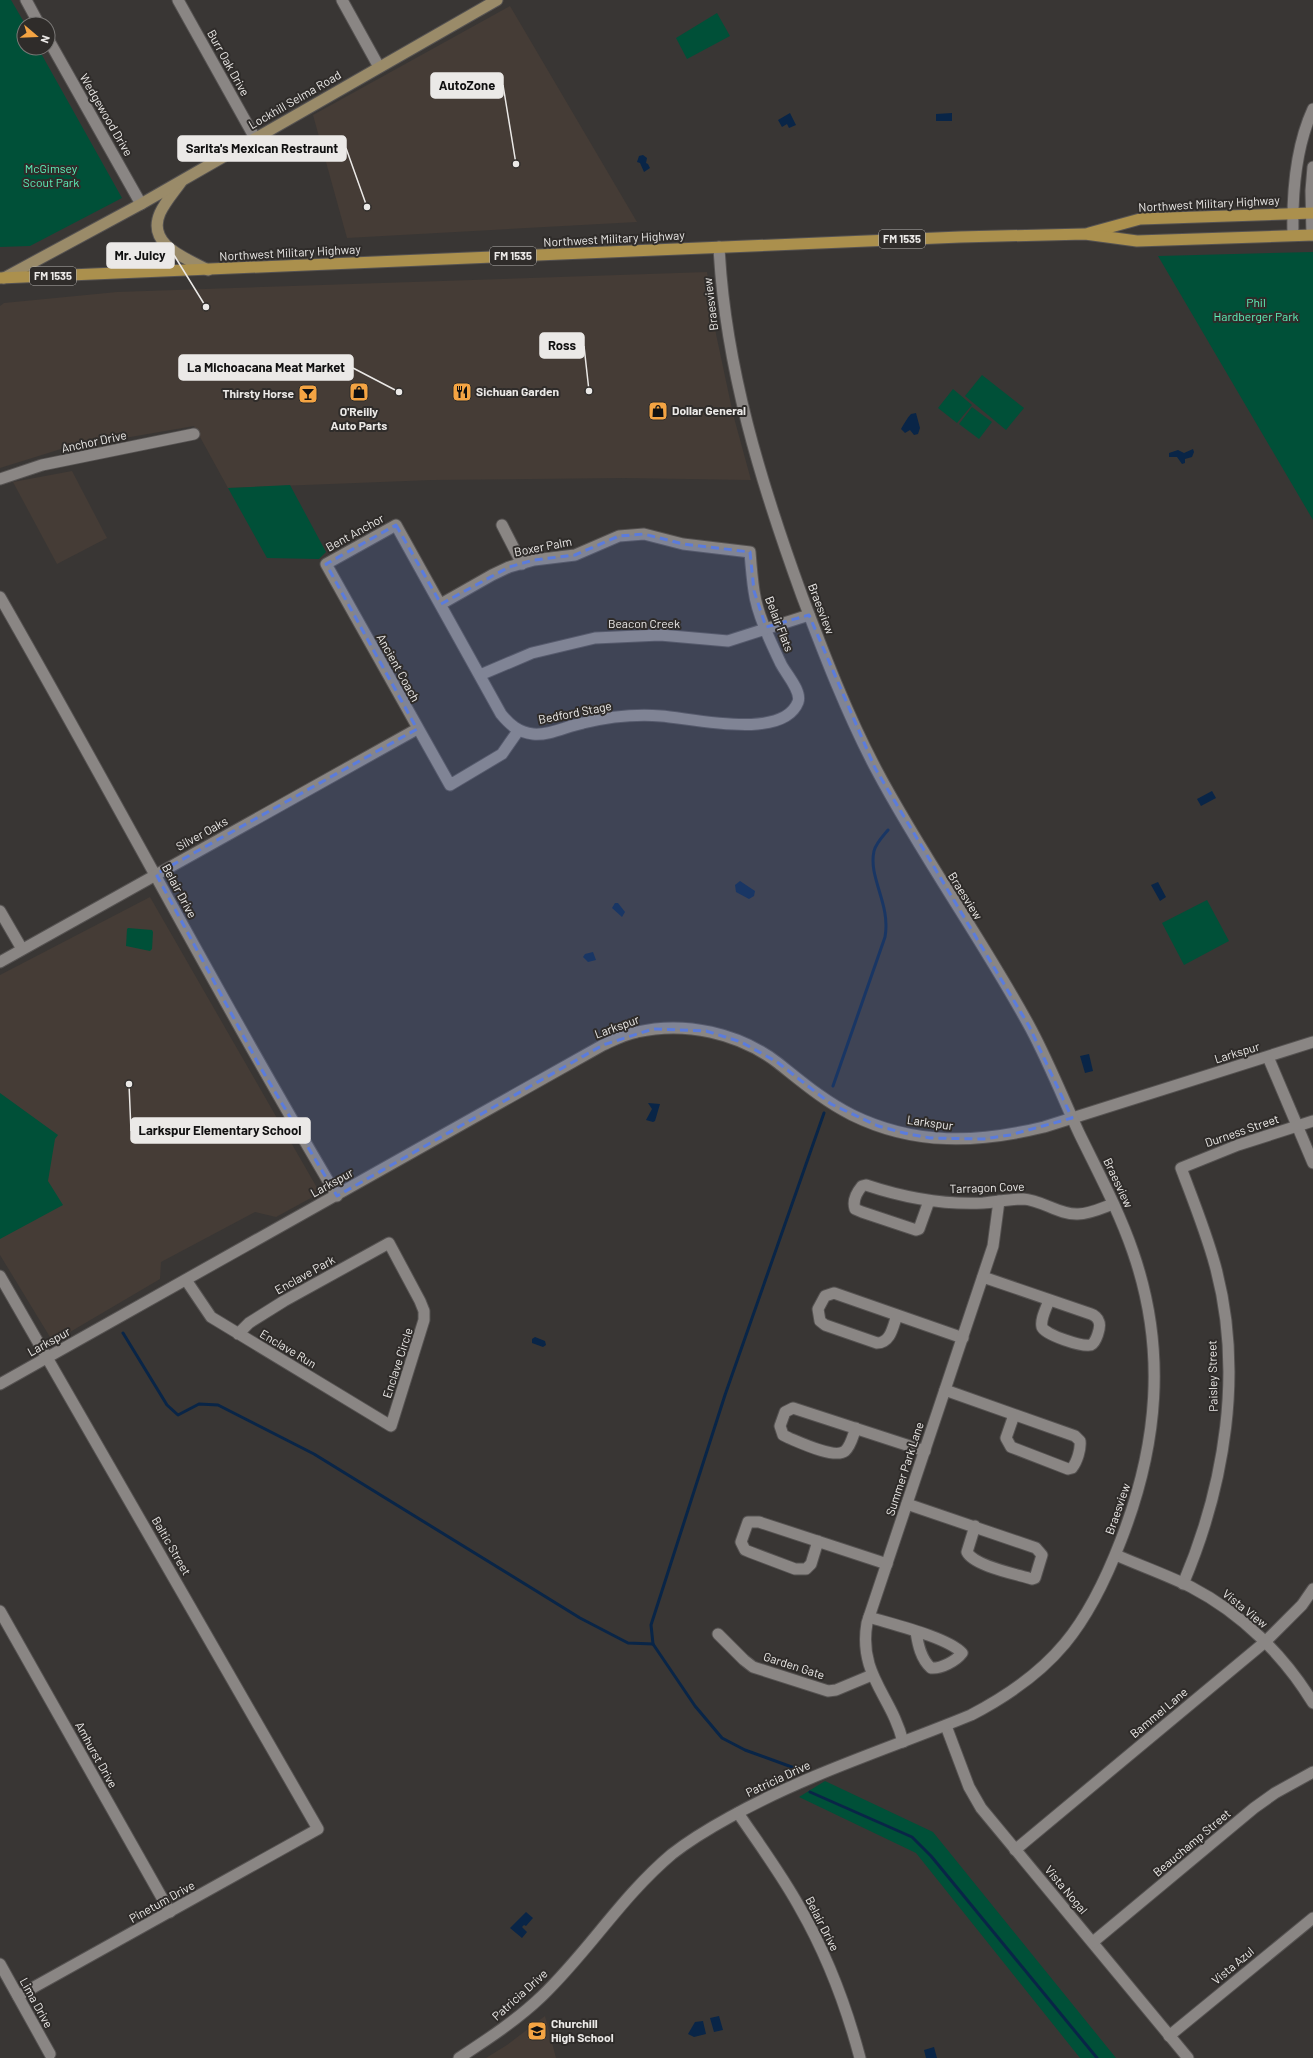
<svg xmlns="http://www.w3.org/2000/svg" width="1313" height="2058" viewBox="0 0 1313 2058" font-family="Barlow,sans-serif">
	<rect width="100%" height="100%" fill="#393634"/>
	<g fill="#453c36">
		<polygon points="510,6 637,222 347,238 313,115"/>
		<polygon points="707,272 716,334 733,414 751,480 624,478 432,480 228,488 194,426 61,449 0,468 0,306 4,303 117,292"/>
		<polygon points="72,471 107,538 57,564 13,482"/>
		<polygon points="150,897 320,1193 276,1217 255,1212 161,1262 160,1279 53,1342 0,1255 0,975"/>
		<polygon points="545,2016 556,2058 486,2058 507,2045"/>
	</g>
	<g fill="#005038">
		<polygon points="0,0 11,0 25,24 24,48 38,48 122,198 30,246 0,247"/>
		<polygon points="717,13 730,36 687,59 676,38"/>
		<polygon points="1313,252 1313,520 1158,256"/>
		<polygon points="982,375 1024,408 1006,430 965,396"/>
		<polygon points="953,389 972,405 957,423 938,408"/>
		<polygon points="972,407 992,422 979,439 959,424"/>
		<polygon points="290,485 326,552 319,559 267,558 228,488"/>
		<polygon points="1207,900 1229,941 1184,965 1162,923"/>
		<polygon points="128,928 152,930 153,932 152,949 150,951 126,946 127,929"/>
		<polygon points="0,1093 58,1135 55,1139 48,1181 63,1205 0,1239"/>
		<polygon points="825,1781 933,1832 1116,2058 1080,2058 916,1853 799,1797"/>
	</g>
	<g fill="#092547">
		<polygon points="790,113 796,125 789,128 787,124 782,127 778,120"/>
		<polygon points="952,113 952,121 936,121 936,114"/>
		<polygon points="643,155 647,158 646,163 648,164 650,168 644,172 640,163 637,162 639,156"/>
		<path d="M916 413 920 428 918 434 914 435 910 430 905 433 901 429C904 424 907 418 911 414Z"/>
		<polygon points="1193,449 1194,452 1192,457 1185,459 1185,463 1182,464 1177,457 1169,457 1169,453 1178,450 1184,453"/>
		<polygon points="1212,791 1216,798 1201,806 1197,799"/>
		<polygon points="740,881 755,891 754,896 749,899 736,892 735,885"/>
		<polygon points="1158,882 1166,897 1160,901 1151,885"/>
		<polygon points="615,903 618,903 625,912 622,917 612,908"/>
		<polygon points="593,952 596,960 588,962 583,957 585,954"/>
		<polygon points="1089,1054 1093,1071 1085,1073 1080,1056"/>
		<polygon points="648,1103 660,1104 655,1121 653,1122 646,1120 652,1109"/>
		<polygon points="535,1337 545,1341 546,1345 543,1347 532,1343 532,1339"/>
		<polygon points="526,1912 533,1918 526,1926 524,1925 522,1927 527,1932 522,1938 510,1928"/>
		<polygon points="719,2016 723,2030 714,2032 710,2018"/>
		<polygon points="703,2021 706,2034 694,2037 688,2034 695,2022"/>
		<polygon points="934,2047 937,2058 926,2058 924,2050"/>
	</g>
	<g fill="none" stroke-linecap="round" stroke-linejoin="round">
		<g stroke="#092547" stroke-width="3">
			<path d="M833 1086 885 937C891 904 868 878 874 851 876 843 883 836 888 830"/>
			<polyline points="123,1333 167,1405 178,1415 199,1404 218,1405 314,1454 580,1618 628,1643 653,1644"/>
			<polyline points="800,1770 745,1750 722,1738 695,1706 653,1644 651,1625 725,1395 824,1113"/>
			<polyline points="810,1792 912,1837 931,1856 1097,2058"/>
		</g>
		<g stroke="#555251" stroke-width="13">
			<g id="minor">
				<polyline points="26,0 39,24"/>
				<polyline points="178,0 255,138"/>
				<polyline points="342,0 379,67"/>
				<polyline points="48,39 141,204"/>
				<path d="M1293 235C1292 193 1295 148 1313 109"/>
				<polyline points="1312,235 1311,191 1313,167"/>
				<polyline points="0,479 42,465 194,434"/>
				<polyline points="502,525 522,564"/>
				<path d="M0 597C114 796 220 999 337 1196"/>
				<path d="M441 604 492 575 509 567 534 560 575 555 619 536 644 534 683 544 750 552C751 565 752 578 754 591 757 614 771 643 781 664 786 674 802 691 798 702 783 741 691 718 661 716 635 714 608 717 583 723 567 726 549 736 533 734 518 732 510 725 501 714L396 525 326 564 450 785 502 754 518 731"/>
				<polyline points="480,675 532,653 595,638 660,635 728,641 809,615"/>
				<polyline points="0,911 22,949"/>
				<polyline points="0,962 417,729"/>
				<polyline points="1268,1057 1313,1163"/>
				<path d="M929 1201 919 1229 916 1230 862 1212 855 1209C852 1200 857 1192 862 1186L866 1185C905 1198 942 1205 983 1203 996 1202 1009 1199 1023 1199 1042 1200 1059 1215 1078 1214 1090 1214 1102 1208 1113 1204"/>
				<polyline points="0,1276 318,1829 18,1996"/>
				<path d="M983 1277 1091 1314C1094 1315 1098 1318 1099 1322 1101 1327 1096 1343 1091 1345 1082 1347 1045 1335 1042 1327 1040 1319 1047 1307 1049 1300"/>
				<polyline points="186,1280 211,1317 391,1426 424,1320 424,1311 420,1301 389,1243 284,1301 249,1323 238,1334"/>
				<path d="M897 1315C893 1326 891 1343 877 1343L825 1325 820 1321 818 1309 825 1296 834 1293 963 1338"/>
				<path d="M0 1384 603 1045C614 1040 625 1034 637 1032 685 1021 739 1033 778 1063 802 1082 824 1101 852 1115 915 1146 978 1143 1044 1127L1313 1042"/>
				<path d="M945 1390 1075 1436 1080 1441C1081 1449 1077 1462 1072 1468L1068 1469 1011 1447 1006 1438 1014 1415"/>
				<path d="M856 1428C853 1435 851 1446 845 1451 835 1459 801 1443 789 1438L783 1435 780 1426 785 1412 793 1408 925 1451"/>
				<path d="M907 1504 1036 1548 1042 1555 1035 1578 1032 1579C1016 1574 974 1566 967 1552L975 1526"/>
				<polyline points="818,1541 811,1564 806,1569 795,1569 750,1552 745,1550 741,1542 748,1522 759,1522 887,1564"/>
				<path d="M1183 1584C1225 1485 1244 1371 1215 1265 1206 1232 1193 1200 1181 1168L1238 1145 1313 1121"/>
				<polyline points="0,1611 170,1912"/>
				<path d="M869 1617C891 1624 947 1637 962 1653 956 1661 941 1669 931 1668 921 1659 918 1645 916 1632"/>
				<polyline points="718,1634 744,1660 753,1667 828,1691 836,1690 872,1675"/>
				<polyline points="946,1726 969,1787 981,1808 1188,2058"/>
				<path d="M903 1742C892 1696 858 1675 867 1623L993 1246 999 1201"/>
				<path d="M738 1813C759 1844 782 1875 800 1908 827 1955 846 2005 860 2058"/>
				<polyline points="1015,1850 1265,1642 1302,1605 1313,1589"/>
				<polyline points="1093,1942 1254,1808 1275,1793 1313,1772"/>
				<polyline points="0,1964 50,2054"/>
				<polyline points="1169,2036 1313,1918"/>
			</g>
		</g>
		<g stroke="#555251" stroke-width="13">
			<g id="tertiary">
				<path d="M1116 1555C1141 1566 1167 1575 1191 1587 1241 1613 1284 1655 1313 1703"/>
				<path d="M459 2058C488 2039 517 2020 542 1996 589 1951 621 1897 672 1854 690 1840 710 1828 730 1817 807 1774 891 1748 971 1715 1054 1672 1088 1626 1121 1540 1158 1445 1167 1350 1133 1252 1119 1211 1098 1172 1079 1133 1063 1098 1049 1063 1031 1029 983 940 923 858 876 769 847 714 824 654 802 596 761 483 725 367 719 247"/>
			</g>
		</g>
		<g stroke="#555251" stroke-width="13">
			<g id="secondary">
				<path d="M181 182C174 192 165 202 160 213 146 245 186 258 208 270"/>
				<polyline points="4,278 141,204 497,0"/>
			</g>
		</g>
		<g stroke="#555251" stroke-width="13">
			<g id="primary">
				<polyline points="1089,233 1140,219 1313,213"/>
				<polyline points="0,278 960,237 1085,234 1137,241 1313,235"/>
			</g>
		</g>
		<use href="#minor" stroke="#8a8684" stroke-width="11"/>
		<use href="#tertiary" stroke="#8a8684" stroke-width="11"/>
		<use href="#secondary" stroke="#9a8b69" stroke-width="11"/>
		<use href="#primary" stroke="#ab904d" stroke-width="11"/>
	</g>
	<path fill="#5b7cdc" fill-opacity="0.2" stroke="#5b7cdc" stroke-width="3" stroke-dasharray="8 5" stroke-linejoin="round" d="M396 525 441 604 509 567 534 560 575 555 619 536 644 534 683 544 750 552 754 591 766 627 809 615 875 768 1029 1026 1072 1118 1010 1135 984 1139 930 1138 904 1133 878 1126 831 1104 777 1062 741 1042 706 1031 653 1029 603 1045 337 1196 259 1065 156 874 417 729 326 564Z"/>
	<defs>
		<g id="shop-square" transform="scale(1)"><rect x="-9" y="-9" width="18" height="18" rx="4" fill="#f4a443" stroke="#2f2c2a"/><path d="M-5-2.5h2.3a2.7 3.5 0 0 1 5.4 0H5L5.5 6h-11ZM-1.5-2.5h3a1.5 2.3 0 0 0-3 0Z" fill="#111"/></g>
		<g id="restaurant-square" transform="scale(1)"><rect x="-9" y="-9" width="18" height="18" rx="4" fill="#f4a443" stroke="#2f2c2a"/><path d="M-5-6h1v4h1v-4h1v4h1v-4h1v5L-1.5 .5V6h-2V.5L-5-1ZM5-6V6H3V1.5H1.5Q1.5-4 5-6Z" fill="#111"/></g>
		<g id="bar-square" transform="scale(1)"><rect x="-9" y="-9" width="18" height="18" rx="4" fill="#f4a443" stroke="#2f2c2a"/><path d="M-6-5H6L.8 .8V4.5H3.5V6h-7V4.5H-.8V.8Z" fill="#111"/></g>
		<g id="school-square" transform="scale(1)"><rect x="-9" y="-9" width="18" height="18" rx="4" fill="#f4a443" stroke="#2f2c2a"/><path d="M0-5L7-2L0 1L-7-2ZM-4 1L0 2.5L4 1V4Q0 6-4 4Z" fill="#111"/></g>
	</defs>
	<g fill-rule="evenodd">
		<use href="#shop-square" x="359" y="392"/>
		<use href="#restaurant-square" x="462" y="392"/>
		<use href="#bar-square" x="308" y="394"/>
		<use href="#shop-square" x="658" y="411"/>
		<use href="#school-square" x="537" y="2031"/>
	</g>
	<g text-anchor="middle" stroke-width="4" stroke-linejoin="round" paint-order="stroke">
		<g fill="#2f2c2a" stroke="#b3b0ae" stroke-width="1">
			<rect x="879" y="230" width="46" height="18" rx="3"/>
			<rect x="490" y="247" width="46" height="18" rx="3"/>
			<rect x="30" y="267" width="46" height="18" rx="3"/>
		</g>
		<g font-size="11" font-weight="bold" fill="#ebe9e7">
			<text x="902" y="243">FM 1535</text>
			<text x="513" y="260">FM 1535</text>
			<text x="53" y="280">FM 1535</text>
		</g>
		<g font-size="12" fill="#ebe9e7" stroke="#2f2c2a">
			<text transform="translate(228 63) rotate(61)" y="4">Burr Oak Drive</text>
			<text transform="translate(295 100) rotate(-30)" y="4">Lockhill Selma Road</text>
			<text transform="translate(106 115) rotate(60)" y="4">Wedgewood Drive</text>
			<text transform="translate(1209 204) rotate(-3)" y="4">Northwest Military Highway</text>
			<text transform="translate(614 239) rotate(-3)" y="4">Northwest Military Highway</text>
			<text transform="translate(290 253) rotate(-3)" y="4">Northwest Military Highway</text>
			<text transform="translate(711 304) rotate(-97)" y="4">Braesview</text>
			<text transform="translate(94 442) rotate(-12)" y="4">Anchor Drive</text>
			<text transform="translate(355 533) rotate(-29)" y="4">Bent Anchor</text>
			<text transform="translate(543 547) rotate(-11)" y="4">Boxer Palm</text>
			<text transform="translate(821 609) rotate(69)" y="4">Braesview</text>
			<text x="644" y="628">Beacon Creek</text>
			<text transform="translate(779 624) rotate(69)" y="4">Belair Flats</text>
			<text transform="translate(398 668) rotate(61)" y="4">Ancient Coach</text>
			<text transform="translate(575 713) rotate(-11)" y="4">Bedford Stage</text>
			<text transform="translate(202 834) rotate(-29)" y="4">Silver Oaks</text>
			<text transform="translate(179 891) rotate(62)" y="4">Belair Drive</text>
			<text transform="translate(965 896) rotate(58)" y="4">Braesview</text>
			<text transform="translate(617 1027) rotate(-20)" y="4">Larkspur</text>
			<text transform="translate(1237 1053) rotate(-17)" y="4">Larkspur</text>
			<text transform="translate(930 1123) rotate(8)" y="4">Larkspur</text>
			<text transform="translate(1242 1131) rotate(-19)" y="4">Durness Street</text>
			<text transform="translate(332 1183) rotate(-29)" y="4">Larkspur</text>
			<text transform="translate(1118 1183) rotate(65)" y="4">Braesview</text>
			<text transform="translate(987 1188) rotate(-2)" y="4">Tarragon Cove</text>
			<text transform="translate(305 1275) rotate(-29)" y="4">Enclave Park</text>
			<text transform="translate(49 1342) rotate(-29)" y="4">Larkspur</text>
			<text transform="translate(288 1349) rotate(31)" y="4">Enclave Run</text>
			<text transform="translate(398 1363) rotate(-72)" y="4">Enclave Circle</text>
			<text transform="translate(1213 1376) rotate(-91)" y="4">Paisley Street</text>
			<text transform="translate(905 1469) rotate(-72)" y="4">Summer Park Lane</text>
			<text transform="translate(1118 1509) rotate(-71)" y="4">Braesview</text>
			<text transform="translate(171 1546) rotate(60)" y="4">Baltic Street</text>
			<text transform="translate(1245 1609) rotate(39)" y="4">Vista View</text>
			<text transform="translate(794 1666) rotate(18)" y="4">Garden Gate</text>
			<text transform="translate(1159 1713) rotate(-40)" y="4">Bammel Lane</text>
			<text transform="translate(96 1755) rotate(61)" y="4">Amhurst Drive</text>
			<text transform="translate(778 1779) rotate(-25)" y="4">Patricia Drive</text>
			<text transform="translate(1192 1843) rotate(-40)" y="4">Beauchamp Street</text>
			<text transform="translate(1066 1890) rotate(50)" y="4">Vista Nogal</text>
			<text transform="translate(162 1902) rotate(-29)" y="4">Pinetum Drive</text>
			<text transform="translate(822 1924) rotate(63)" y="4">Belair Drive</text>
			<text transform="translate(1233 1966) rotate(-40)" y="4">Vista Azul</text>
			<text transform="translate(520 1995) rotate(-42)" y="4">Patricia Drive</text>
			<text transform="translate(36 2003) rotate(61)" y="4">Lima Drive</text>
		</g>
		<g font-size="12" fill="#5ef2ba" stroke="#2f2c2a">
			<text x="51" y="173">McGimsey<tspan x="51" dy="14">Scout Park</tspan></text>
			<text x="1256" y="307">Phil<tspan x="1256" dy="14">Hardberger Park</tspan></text>
		</g>
		<g font-size="12" font-weight="bold" fill="#ebe9e7" stroke="#2f2c2a" text-anchor="start">
			<text x="476" y="396">Sichuan Garden</text>
			<text x="294" y="398" text-anchor="end">Thirsty Horse</text>
			<text x="672" y="415">Dollar General</text>
			<text x="359" y="416" text-anchor="middle">O'Reilly<tspan x="359" dy="14">Auto Parts</tspan></text>
			<text x="551" y="2028">Churchill<tspan x="551" dy="14">High School</tspan></text>
		</g>
	</g>
	<path fill="none" stroke="#ebe9e7" stroke-width="1.5" d="M516 164L503 85M367 207L346 148M206 307L174 255M589 391L584 346M399 392L353 368M129 1084L131 1131"/>
	<g fill="#ebe9e7" stroke="#2f2c2a" stroke-width="1.5">
		<circle cx="516" cy="164" r="4"/>
		<circle cx="367" cy="207" r="4"/>
		<circle cx="206" cy="307" r="4"/>
		<circle cx="589" cy="391" r="4"/>
		<circle cx="399" cy="392" r="4"/>
		<circle cx="129" cy="1084" r="4"/>
	</g>
	<g fill="#ebe9e7" stroke="#ebe9e7" stroke-width="1.5">
		<rect x="431" y="73" width="72" height="25" rx="4"/>
		<rect x="178" y="136" width="168" height="25" rx="4"/>
		<rect x="107" y="243" width="67" height="25" rx="4"/>
		<rect x="540" y="333" width="44" height="25" rx="4"/>
		<rect x="179" y="355" width="174" height="25" rx="4"/>
		<rect x="131" y="1118" width="179" height="25" rx="4"/>
	</g>
	<g font-size="13" text-anchor="middle" font-weight="bold" fill="#111">
		<text x="467" y="90">AutoZone</text>
		<text x="262" y="153">Sarita's Mexican Restraunt</text>
		<text x="140" y="260">Mr. Juicy</text>
		<text x="562" y="350">Ross</text>
		<text x="266" y="372">La Michoacana Meat Market</text>
		<text x="220" y="1135">Larkspur Elementary School</text>
	</g>
	<g transform="translate(36 36) rotate(109)"><circle r="19" fill="#2f2c2a" stroke="#7a7876"/>
	<path d="M0-3L7 15L0 10L-7 15Z" fill="#f4a443"/>
	<text y="-6" font-size="11" font-weight="bold" text-anchor="middle" fill="#ebe9e7">N</text>
	</g>
</svg>
